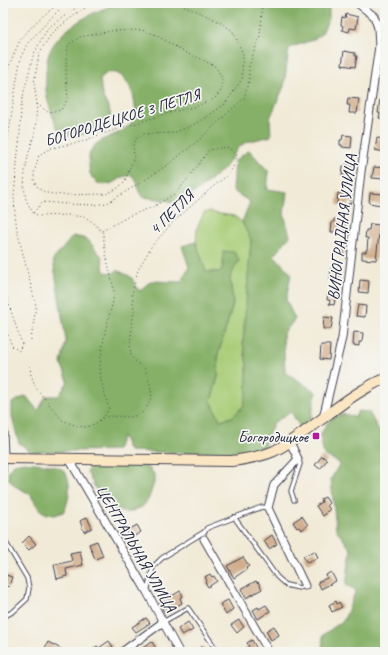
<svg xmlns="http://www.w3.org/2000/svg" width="388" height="655" viewBox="0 0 388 655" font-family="Caveat,sans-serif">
	<rect width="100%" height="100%" fill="#f6f6f2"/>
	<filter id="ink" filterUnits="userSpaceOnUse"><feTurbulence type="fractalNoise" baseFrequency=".025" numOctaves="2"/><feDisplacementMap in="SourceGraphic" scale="8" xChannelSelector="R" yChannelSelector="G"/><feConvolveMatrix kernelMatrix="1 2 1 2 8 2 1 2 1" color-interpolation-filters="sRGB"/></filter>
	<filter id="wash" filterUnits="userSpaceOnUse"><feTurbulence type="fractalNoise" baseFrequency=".012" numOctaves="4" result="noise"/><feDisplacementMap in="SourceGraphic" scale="16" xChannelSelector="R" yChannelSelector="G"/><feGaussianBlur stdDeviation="0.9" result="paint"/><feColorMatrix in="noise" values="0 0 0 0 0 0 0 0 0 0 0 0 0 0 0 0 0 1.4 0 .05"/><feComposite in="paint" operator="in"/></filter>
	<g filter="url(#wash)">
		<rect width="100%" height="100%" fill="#f1ead7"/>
		<polygon fill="#a8cc76" stroke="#657758" points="210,211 214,213 234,216 242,222 251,240 243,343 247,365 247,392 243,407 232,417 220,420 211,401 218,377 218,355 233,304 230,277 239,260 223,265 221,272 206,272 196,242 197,228 204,213"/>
		<g fill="#86b067" stroke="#546951">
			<path d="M118 3 154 5 158 3H329V18L322 33 315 39 289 48 284 86 270 118 271 136 246 142 239 147 224 169 197 191 183 200 173 202 166 200 142 197 138 189 137 181 131 175C128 176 125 176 122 177 118 179 114 183 109 184 100 187 93 181 90 173 89 170 89 165 89 161 88 133 126 140 134 118 139 103 128 67 107 73 105 74 102 77 100 79 101 85 101 92 103 97 106 105 112 110 110 119 106 133 71 140 61 132 55 128 52 112 49 105 45 93 46 84 46 72 47 67 46 61 48 57 53 36 80 19 98 11 105 8 111 6 118 3Z"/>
			<polygon points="249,150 269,172 267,189 287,192 284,214 290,236 274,255 291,274 286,300 295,319 283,334 285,372 316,392 311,418 300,427 291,412 273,423 264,447 236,455 129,451 122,436 117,450 31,452 19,443 12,417 12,403 26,396 38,411 46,396 59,396 68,381 61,363 66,341 53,260 73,236 87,239 102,257 104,272 114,273 117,270 131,277 139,291 151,281 181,282 189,267 182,246 196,242 206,272 221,272 223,265 223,251 234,252 239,260 230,277 233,304 218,355 218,377 211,401 220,420 232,417 243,407 247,392 247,365 243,343 251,240 242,222 250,202 233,191 235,161"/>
			<polygon points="358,411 369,412 379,431 385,435 385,652 322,652 323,635 344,620 356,590 346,585 351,550 336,529 331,479 340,463 324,455 320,435 330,419 344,414 355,417"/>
			<path d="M23 462C32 463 56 464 63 470 71 476 70 495 67 503 67 506 65 509 63 512L55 515 46 514 39 509 30 494 15 486 9 479 8 471 14 464Z"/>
			<polygon points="100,463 131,464 148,467 154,474 154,483 148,500 142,507 126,513 110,508 99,495 87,472 91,465"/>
		</g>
		<g id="blocks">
			<g fill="#d0ad8c">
				<polygon points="346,14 358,17 356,29 350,28 349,32 342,30 343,26 341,25 342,17 345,18"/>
				<polygon points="344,51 355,53 355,56 357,56 355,67 342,65"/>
				<polygon points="348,98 359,99 357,113 349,113 350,105 347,105"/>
				<polygon points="380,99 385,99 385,119 379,118 380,113 378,113"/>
				<polygon points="343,135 352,136 351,148 342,147 342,145 340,145 340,140 342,140"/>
				<polygon points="377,138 384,139 383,142 385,142 384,152 375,150"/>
				<polygon points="346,164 352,164 351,176 342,175 343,166 346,166"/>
				<polygon points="374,167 385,168 384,179 372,178"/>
				<polygon points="338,193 350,195 349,199 351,199 350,204 348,204 348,206 337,205"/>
				<polygon points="370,193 383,194 381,205 369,203"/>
				<polygon points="334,219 346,220 344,231 338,230 338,232 331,232 332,222 334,222"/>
				<polygon points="370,224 380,225 376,260 362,259 362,252 366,252 366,250 367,250 368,238 365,238 366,230 369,230"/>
				<polygon points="337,247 344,248 343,255 336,254"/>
				<polygon points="331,268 339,269 338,280 330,279"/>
				<polygon points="360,280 369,281 368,293 359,292"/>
				<polygon points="328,293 336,294 334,305 329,304 330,300 327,300"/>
				<polygon points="358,305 366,306 365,317 356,316"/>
				<polygon points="324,317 333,318 331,329 323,329"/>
				<polygon points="354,332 363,333 362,342 359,342 359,346 353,345"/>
				<polygon points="321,345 330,345 329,360 320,359"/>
				<polygon points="322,456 327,460 320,469 315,465"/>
				<polygon points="325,497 329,503 327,505 330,510 326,512 327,513 323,516 316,506 322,502 321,499"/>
				<polygon points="302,516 308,525 302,530 299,527 297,528 293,522"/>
				<polygon points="87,517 92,528 84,532 80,521"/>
				<polygon points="137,525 141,532 131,538 127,531"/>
				<polygon points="272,535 277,544 269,549 264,541"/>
				<polygon points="29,536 36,544 29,550 22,543"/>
				<polygon points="97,541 103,556 95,559 89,544"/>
				<polygon points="80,551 83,565 66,569 67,576 57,579 54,565 72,561 70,553"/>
				<polygon points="315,551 318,558 307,563 303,556"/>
				<polygon points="243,557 249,566 246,568 247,569 234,578 227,566"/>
				<polygon points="331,572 336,581 321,589 318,582 327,578 326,575"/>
				<polygon points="3,574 12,577 9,587 3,585"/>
				<polygon points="210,574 212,577 214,576 217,581 208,587 205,582 207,581 205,577"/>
				<polygon points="256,581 257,583 258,582 262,589 246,598 241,589"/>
				<polygon points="180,591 183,596 180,598 182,603 165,613 162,609 163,608 159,601 171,594 172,596"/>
				<polygon points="228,600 233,609 226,615 220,604"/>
				<polygon points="336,601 337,604 339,602 342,607 332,612 329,605"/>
				<polygon points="266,605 270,611 258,619 253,610 258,607 259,609"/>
				<polygon points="146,618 150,623 136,632 132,627"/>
				<polygon points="239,620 244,627 237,633 231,625"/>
				<polygon points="188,622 193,630 189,632 189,631 182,635 178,629"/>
				<polygon points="274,626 279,635 271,640 266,631"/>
				<polygon points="252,640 257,649 251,652 248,652 246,648 249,646 247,643"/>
				<polygon points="109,641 113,647 105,652 93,652 95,651 93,649 97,646 99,648"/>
				<polygon points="48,642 67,652 43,652"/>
				<polygon points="152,642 157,650 153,652 143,652 141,649"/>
				<polygon points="203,646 206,652 194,652"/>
			</g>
		</g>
	</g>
	<g filter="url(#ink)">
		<use href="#blocks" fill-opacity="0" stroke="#414052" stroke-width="1"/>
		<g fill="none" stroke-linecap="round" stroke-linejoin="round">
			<g stroke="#414052" stroke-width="5.5">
				<g id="lane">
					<polyline points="294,500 291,491 300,464 299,460"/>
					<polyline points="3,506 4,501 4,459"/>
					<polyline points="234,517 277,577 286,585 299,588 304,586"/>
					<polyline points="204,533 207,528 262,507 268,508"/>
					<polyline points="3,538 27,578 29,588 27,599 14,611 3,617"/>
					<polyline points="147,592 153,567 162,558 204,532"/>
					<polyline points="163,622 188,608 218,652"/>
				</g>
			</g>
			<g stroke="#414052" stroke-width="9">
				<g id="street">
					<polyline points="357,3 374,16 378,28 379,46"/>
					<polyline points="323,418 342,338 361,172 379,46 385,41"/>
					<polyline points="3,431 4,458"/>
					<polyline points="290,442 298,459 274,485 268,508 305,586"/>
					<polyline points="69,459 147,592 179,652"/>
					<polyline points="204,539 269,652"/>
					<polyline points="122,652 163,622"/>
				</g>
			</g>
			<g stroke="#414052" stroke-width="12">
				<path id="secondary" d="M3 458 232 461C245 459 261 457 274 451 306 435 332 408 363 390 370 386 377 381 385 379"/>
			</g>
			<g stroke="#414052" stroke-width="1" stroke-dasharray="1 3" stroke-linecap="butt">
				<polyline points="3,84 11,61 20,40 38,20 59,3"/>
				<polyline points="37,104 48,112 61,110 68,98 66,78 66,61 68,45 80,37 111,31 142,30 154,34 188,54 201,59 216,67 222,78 222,90 214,99 197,106 165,114 96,136 81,142 51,148 39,155 34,173 34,182 39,189 47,193 62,195 106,194 118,188 125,181 130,167 134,158 133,145 137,138 144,134 173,133 191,126 211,114 225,104 242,79 243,54 237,40 232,30 216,20 178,3"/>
				<polyline points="3,172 17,78 21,57 27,44 51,18 66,3"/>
				<polyline points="33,213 43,202 67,204 94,205 107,203 117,197 145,180 170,163 198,141 244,98 249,80 249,66 255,49 260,36 262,12 261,3"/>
				<polyline points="102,231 131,215 153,207 176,193 187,180 209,150 227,147 233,151 237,156 234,165 228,175 215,185 172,223 151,247 138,270 132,294 134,310 130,345 131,355 135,361 145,369 150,384 152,395 148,405 142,413 132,417 112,416 105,417"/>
				<polyline points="3,282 10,308 22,344 19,351 12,346 3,321"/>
				<polyline points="31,340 36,306 17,230 15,214 14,195 20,132 21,107 24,92 33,56 41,40 49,27 83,3"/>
				<polyline points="30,366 31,375 36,388 62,420 77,426 87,427 96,423 104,417 109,409 101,380 100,364 105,332 113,301 114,290 105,250 103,233 94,223 85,217 68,215 39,216 33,213 26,200 24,186 25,172 28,156 35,132 37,104 34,83 39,54 44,45 53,32 76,14 93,3"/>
			</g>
			<use href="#lane" stroke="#fff" stroke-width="3.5"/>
			<use href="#street" stroke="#fff" stroke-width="7"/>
			<use href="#secondary" stroke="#fbe6c4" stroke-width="10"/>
		</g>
	</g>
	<rect fill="#b5179e" stroke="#f6f6f2" stroke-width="1.5" x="312" y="432" width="8" height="8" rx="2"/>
	<g text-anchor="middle" stroke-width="3.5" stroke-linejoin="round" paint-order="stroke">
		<g font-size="16" fill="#22223b" stroke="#f6f6f2">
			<text transform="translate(122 117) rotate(-17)" y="6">БОГОРОДЕЦКОЕ 3 ПЕТЛЯ</text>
			<text transform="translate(171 212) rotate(-45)" y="6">4 ПЕТЛЯ</text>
			<text transform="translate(341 227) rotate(-83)" y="6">ВИНОГРАДНАЯ УЛИЦА</text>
			<text transform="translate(137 548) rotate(60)" y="6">ЦЕНТРАЛЬНАЯ УЛИЦА</text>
		</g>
		<g font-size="16" fill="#22223b" stroke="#f6f6f2" text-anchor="end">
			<text x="308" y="442">Богородицкое</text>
		</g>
	</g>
	<rect width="388" height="655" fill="none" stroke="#f6f6f2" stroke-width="16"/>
</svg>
